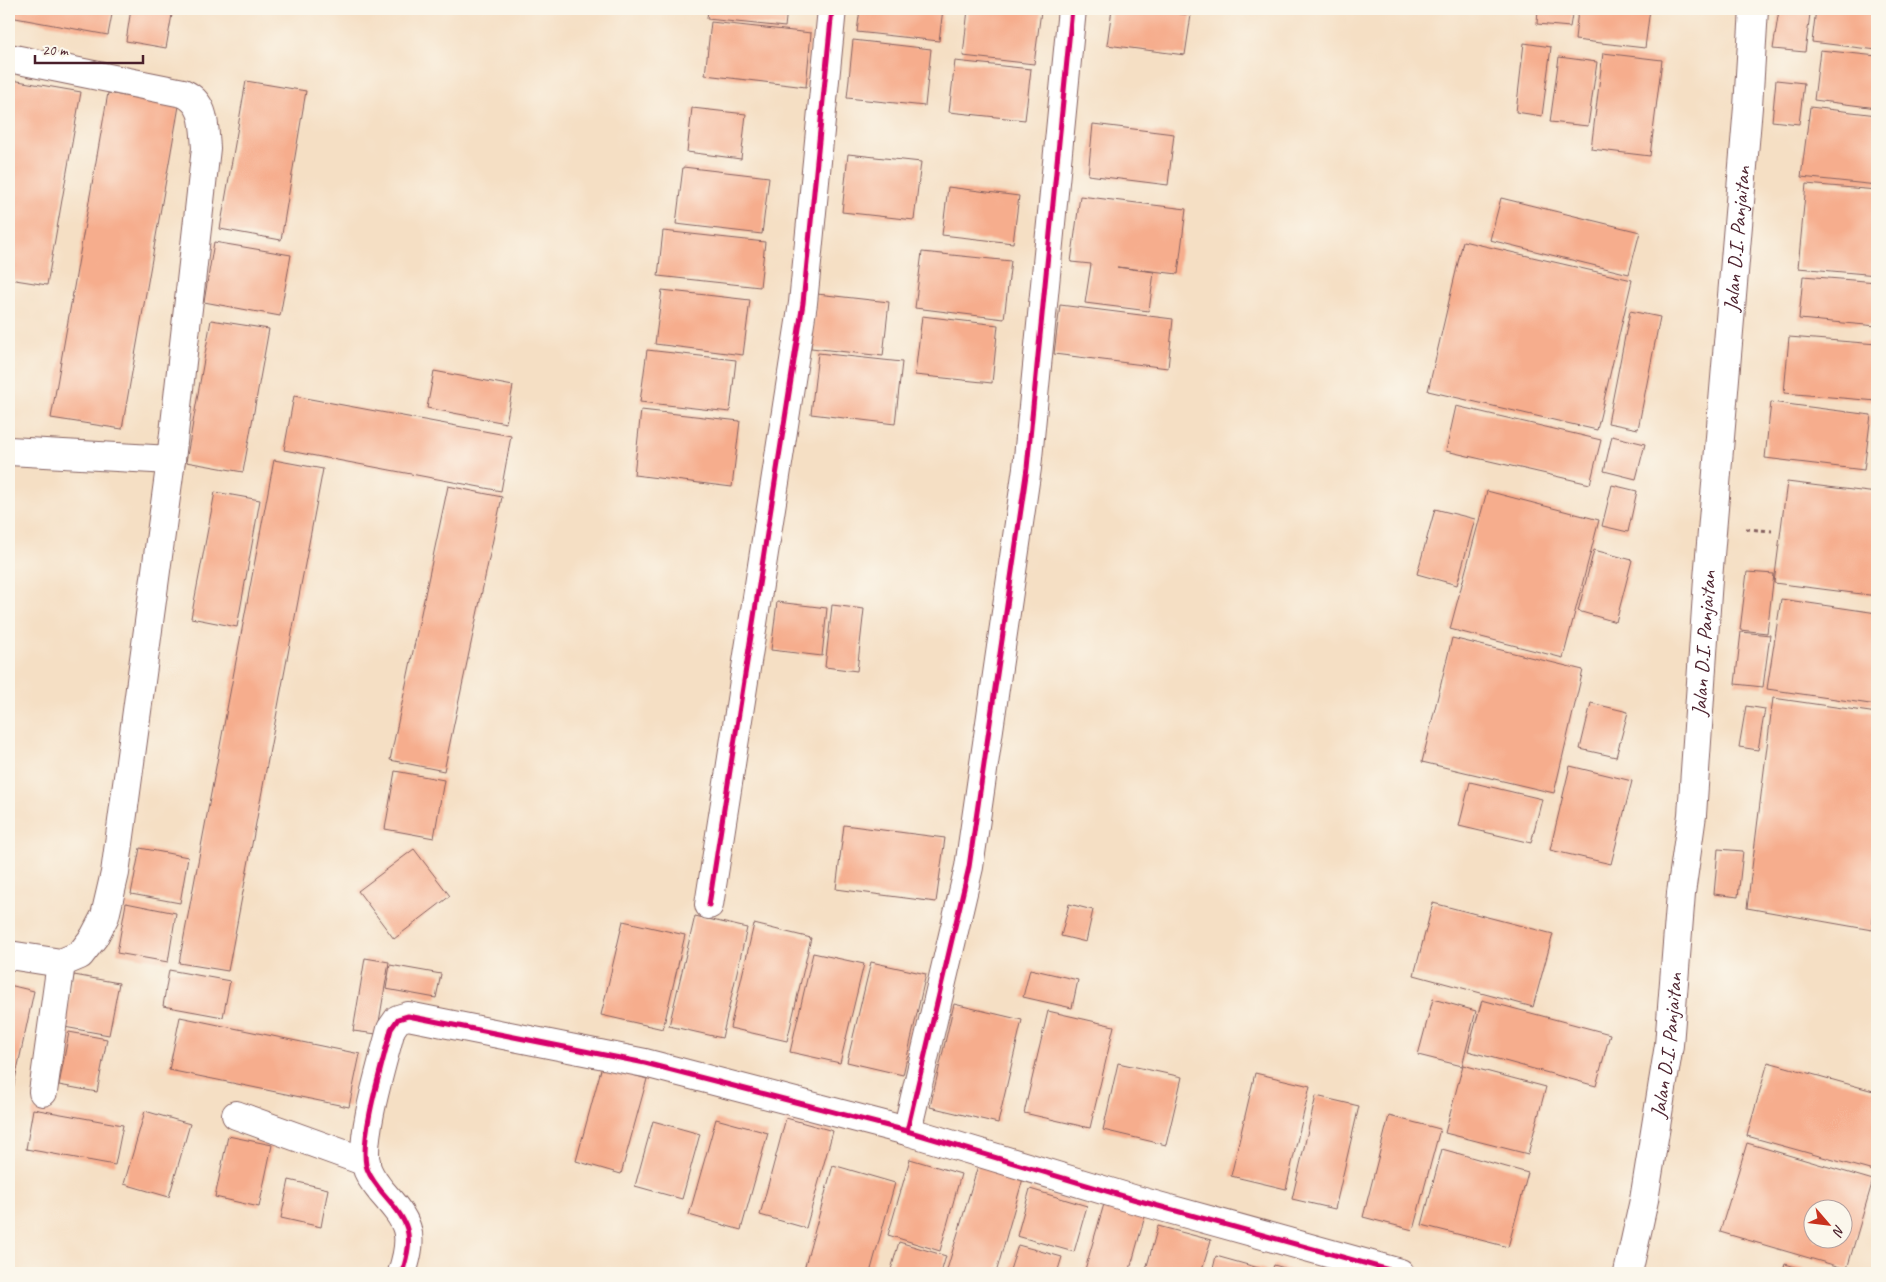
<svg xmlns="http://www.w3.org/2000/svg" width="1886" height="1282" viewBox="0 0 1886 1282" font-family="Caveat,sans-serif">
	<rect width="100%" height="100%" fill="#fbf7ec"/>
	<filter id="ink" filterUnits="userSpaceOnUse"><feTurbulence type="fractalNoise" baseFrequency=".02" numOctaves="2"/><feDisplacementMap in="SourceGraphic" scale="10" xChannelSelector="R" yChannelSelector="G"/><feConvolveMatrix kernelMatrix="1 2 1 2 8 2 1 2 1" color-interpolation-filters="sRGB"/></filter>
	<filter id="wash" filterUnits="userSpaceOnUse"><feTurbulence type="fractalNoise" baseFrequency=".0096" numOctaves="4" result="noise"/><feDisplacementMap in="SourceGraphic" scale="20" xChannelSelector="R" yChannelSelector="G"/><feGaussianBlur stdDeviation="1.12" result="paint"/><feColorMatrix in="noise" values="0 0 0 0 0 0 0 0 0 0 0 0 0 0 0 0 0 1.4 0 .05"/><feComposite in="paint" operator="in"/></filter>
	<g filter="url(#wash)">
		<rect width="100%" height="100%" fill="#f5dfc4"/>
		<g id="blocks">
			<g fill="#f6ad8d" fill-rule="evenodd">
				<polygon points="12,9 113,9 108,35 10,17"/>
				<polygon points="131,9 173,9 166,48 126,41"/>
				<polygon points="708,9 787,9 785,27 707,19"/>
				<polygon points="860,9 943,9 939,41 857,32"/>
				<polygon points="968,9 1021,9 1041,11 1034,64 963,56"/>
				<polygon points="1112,9 1138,9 1191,15 1185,55 1107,45"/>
				<polygon points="1538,9 1573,9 1570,27 1537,24"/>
				<polygon points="1578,9 1650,9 1645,48 1575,40"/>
				<polygon points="1816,9 1877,9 1877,50 1812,42"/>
				<polygon points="1779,10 1810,14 1805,52 1773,49"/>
				<polygon points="711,22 811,33 806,87 705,75"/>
				<polygon points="853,40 931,49 925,106 847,98"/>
				<polygon points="1524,43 1551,47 1542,116 1516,112"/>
				<polygon points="1820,50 1877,56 1877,108 1814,100"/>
				<polygon points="1603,53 1662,60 1650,156 1591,149"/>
				<polygon points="1559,57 1597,62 1588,126 1550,122"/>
				<polygon points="955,61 1031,69 1025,120 949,112"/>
				<polygon points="12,80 81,92 47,285 9,279 9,100"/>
				<polygon points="1776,80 1804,83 1799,124 1772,121"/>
				<polygon points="246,81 306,91 281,240 220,229"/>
				<polygon points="108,93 179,106 122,429 51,418"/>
				<polygon points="1810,107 1877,115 1877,185 1801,177"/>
				<polygon points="692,108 746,114 741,159 687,152"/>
				<polygon points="1093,124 1174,134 1168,185 1088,175"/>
				<polygon points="848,154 921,162 914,220 842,212"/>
				<polygon points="683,167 769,177 762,234 676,224"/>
				<polygon points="1806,184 1877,190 1877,275 1798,268"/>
				<polygon points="948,187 1019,196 1013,243 942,235"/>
				<polygon points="1080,196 1186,209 1178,274 1117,267 1154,272 1149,311 1085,303 1091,264 1071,262"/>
				<polygon points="1501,198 1640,232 1629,274 1490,240"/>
				<polygon points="663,231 765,242 760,287 658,276"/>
				<polygon points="1463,241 1632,280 1597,430 1428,391"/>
				<polygon points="214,242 291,255 280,316 204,302"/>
				<polygon points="922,252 1011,261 1004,319 915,308"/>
				<polygon points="1803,276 1877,282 1877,326 1799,319"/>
				<polygon points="662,290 750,300 743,355 655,344"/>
				<polygon points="817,294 889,302 883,356 811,348"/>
				<polygon points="9,298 14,299 10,323 9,323"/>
				<polygon points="1060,305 1173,319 1168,368 1054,354"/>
				<polygon points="1630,311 1660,317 1638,429 1608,423"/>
				<polygon points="922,316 998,325 992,383 915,375"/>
				<polygon points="211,320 269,329 243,472 186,462"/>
				<polygon points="1789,337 1877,344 1877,401 1784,393"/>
				<polygon points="647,350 736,360 730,412 640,402"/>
				<polygon points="818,353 902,362 895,424 811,414"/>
				<polygon points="434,371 513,386 506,423 427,408"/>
				<polygon points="294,396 511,436 501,491 284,450"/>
				<polygon points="1771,402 1871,415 1864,470 1765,458"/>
				<polygon points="1456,406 1601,440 1590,484 1446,451"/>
				<polygon points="641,410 740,421 732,487 634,475"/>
				<polygon points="1612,436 1645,444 1636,479 1604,471"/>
				<polygon points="274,460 323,469 228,971 179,963"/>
				<polygon points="1787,482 1877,493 1877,596 1774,583"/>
				<polygon points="1612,485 1637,491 1628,532 1602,526"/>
				<polygon points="448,486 502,497 444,771 390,760"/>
				<polygon points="1487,491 1599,520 1563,658 1450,629"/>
				<polygon points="215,492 260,500 237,627 191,618"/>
				<polygon points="1435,509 1475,519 1457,585 1417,574"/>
				<polygon points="1594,550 1632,560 1616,622 1578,611"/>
				<polygon points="1747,572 1774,574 1767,633 1740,630"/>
				<polygon points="1781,599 1877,613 1877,705 1767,689"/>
				<polygon points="777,602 827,608 822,656 771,650"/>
				<polygon points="832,605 864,609 857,671 825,667"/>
				<polygon points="1741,632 1770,635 1763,687 1735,684"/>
				<polygon points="1452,638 1583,670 1554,793 1422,762"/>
				<polygon points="1773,698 1877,713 1877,879 1872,930 1747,908"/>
				<polygon points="1591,703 1628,712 1616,757 1580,749"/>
				<polygon points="1746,706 1765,709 1758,750 1739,747"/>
				<polygon points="1570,766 1632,781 1611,864 1550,850"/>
				<polygon points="395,771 444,780 434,838 385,829"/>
				<polygon points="1470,782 1542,799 1531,843 1459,826"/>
				<polygon points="844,825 945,838 936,902 836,889"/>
				<polygon points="140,848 188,857 180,903 131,894"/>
				<polygon points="414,849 450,896 394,939 358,891"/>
				<polygon points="1718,849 1743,851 1738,897 1714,894"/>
				<polygon points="126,903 176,913 168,962 117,953"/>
				<polygon points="1433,903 1553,934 1533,1007 1414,975"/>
				<polygon points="1069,904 1093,910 1086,942 1061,936"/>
				<polygon points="695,916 747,928 722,1038 669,1026"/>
				<polygon points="623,921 685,935 663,1029 601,1015"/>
				<polygon points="754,924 811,938 787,1041 730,1028"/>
				<polygon points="813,953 864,964 840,1063 790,1052"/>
				<polygon points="365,958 389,962 377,1034 353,1031"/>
				<polygon points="871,962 926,974 903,1075 847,1062"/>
				<polygon points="390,965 441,974 436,998 386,989"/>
				<polygon points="1030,969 1078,980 1072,1008 1023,997"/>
				<polygon points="169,970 230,981 223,1017 163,1006"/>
				<polygon points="74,975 119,983 109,1035 64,1027"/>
				<polygon points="9,985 34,991 10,1103 9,1103"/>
				<polygon points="1433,999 1476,1011 1462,1066 1418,1055"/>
				<polygon points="1482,1000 1610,1034 1596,1086 1468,1051"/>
				<polygon points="954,1004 1022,1020 998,1123 930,1107"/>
				<polygon points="1048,1011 1114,1026 1090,1128 1024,1113"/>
				<polygon points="180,1017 360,1054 349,1107 169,1070"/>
				<polygon points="69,1032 107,1039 97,1092 59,1085"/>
				<polygon points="1768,1062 1877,1092 1877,1172 1747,1136"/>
				<polygon points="1118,1063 1182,1077 1166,1145 1103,1130"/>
				<polygon points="1463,1065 1546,1087 1528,1154 1445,1133"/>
				<polygon points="602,1066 647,1079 621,1174 576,1161"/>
				<polygon points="1255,1073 1310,1086 1286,1189 1231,1176"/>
				<polygon points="1316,1096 1359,1106 1335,1209 1292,1199"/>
				<polygon points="33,1109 123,1125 115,1165 26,1149"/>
				<polygon points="145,1111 190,1124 169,1197 124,1184"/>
				<polygon points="1389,1116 1440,1129 1413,1230 1363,1217"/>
				<polygon points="786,1118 833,1131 806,1228 760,1215"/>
				<polygon points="716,1119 768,1133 741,1230 689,1215"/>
				<polygon points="653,1121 700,1134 682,1199 635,1186"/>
				<polygon points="228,1136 272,1145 259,1207 215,1197"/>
				<path d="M1747 1143 1873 1180 1847 1269 1720 1232ZM1814 1210H1844V1240H1814Z"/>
				<polygon points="1442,1149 1528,1173 1508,1247 1422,1225"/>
				<polygon points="910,1159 961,1174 940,1251 888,1235"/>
				<polygon points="979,1162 1024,1175 996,1273 946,1273"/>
				<polygon points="833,1165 895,1183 870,1273 803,1273"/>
				<polygon points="289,1180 328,1189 321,1227 281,1218"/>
				<polygon points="1030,1189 1087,1206 1074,1252 1017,1236"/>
				<polygon points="1104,1204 1145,1216 1129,1273 1084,1273"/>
				<polygon points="1158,1226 1211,1240 1201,1273 1145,1273"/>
				<polygon points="899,1242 946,1256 941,1273 890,1273"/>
				<polygon points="1018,1245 1062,1257 1057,1273 1009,1273"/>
				<polygon points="1216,1256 1266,1270 1265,1273 1212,1273"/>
				<polygon points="1785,1264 1818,1273 1782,1273"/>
				<polygon points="1274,1265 1302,1273 1271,1273"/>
			</g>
		</g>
	</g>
	<g filter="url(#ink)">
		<use href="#blocks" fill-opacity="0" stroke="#866261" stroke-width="1"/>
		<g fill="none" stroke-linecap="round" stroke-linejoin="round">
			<g stroke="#866261" stroke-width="30">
				<g id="minor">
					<path d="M9 58 183 93C206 103 204 126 206 148L171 460 9 451"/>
					<polyline points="709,905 803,303 832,9"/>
					<polyline points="9,955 61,963 80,955 94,937 105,916 115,873 171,460"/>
					<polyline points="43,1092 61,963"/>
					<polyline points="236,1115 366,1162"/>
					<polyline points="907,1131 969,867 1027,468 1072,9"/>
					<path d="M402 1273C415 1232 409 1223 381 1191 375 1183 368 1175 366 1165 360 1134 383 1062 391 1029L398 1019 408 1016 645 1063 907 1131 1133 1199 1400 1273"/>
				</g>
			</g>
			<g stroke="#866261" stroke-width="30">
				<g id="highway">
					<path id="s1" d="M1628 1273 1644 1200 1669 1045 1681 893 1692 815 1708 579 1748 107 1754 9"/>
				</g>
			</g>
			<polyline stroke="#866261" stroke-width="3" stroke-dasharray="4 4" stroke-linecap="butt" points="1746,529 1772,531"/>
			<use href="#minor" stroke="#fff" stroke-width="28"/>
			<use href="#highway" stroke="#fff" stroke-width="28"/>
			<g stroke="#fbf7ec" stroke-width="8">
				<g id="cycleway">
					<polyline points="709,905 803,303 832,9"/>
					<polyline points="907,1131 969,867 1027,468 1072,9"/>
					<path d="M402 1273C415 1232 409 1223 381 1191 375 1183 368 1175 366 1165 360 1134 383 1062 391 1029L398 1019 408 1016 645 1063 907 1131 1133 1199 1400 1273"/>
				</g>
			</g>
			<use href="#cycleway" stroke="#d6006c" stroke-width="5"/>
		</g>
	</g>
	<g text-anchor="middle" stroke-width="5" stroke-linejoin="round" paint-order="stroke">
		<g font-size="21" fill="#4a1f2b" stroke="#fbf7ec">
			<text dy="7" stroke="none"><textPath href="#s1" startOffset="1041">Jalan D.I. Panjaitan</textPath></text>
			<text dy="7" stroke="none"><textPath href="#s1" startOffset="635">Jalan D.I. Panjaitan</textPath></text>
			<text dy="7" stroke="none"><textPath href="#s1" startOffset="231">Jalan D.I. Panjaitan</textPath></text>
		</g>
	</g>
	<rect width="1886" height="1282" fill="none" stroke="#fbf7ec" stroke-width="30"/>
	<g transform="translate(1828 1224) rotate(118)"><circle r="24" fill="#fbf7ec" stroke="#b4a19f"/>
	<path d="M0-4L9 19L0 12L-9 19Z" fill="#c8321e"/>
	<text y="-8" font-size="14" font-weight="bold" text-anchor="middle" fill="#4a1f2b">N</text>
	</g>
	<path d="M35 55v8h108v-8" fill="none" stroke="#4a1f2b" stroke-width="2.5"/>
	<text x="42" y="55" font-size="15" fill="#4a1f2b" stroke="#fbf7ec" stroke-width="4" paint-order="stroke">20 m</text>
</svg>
